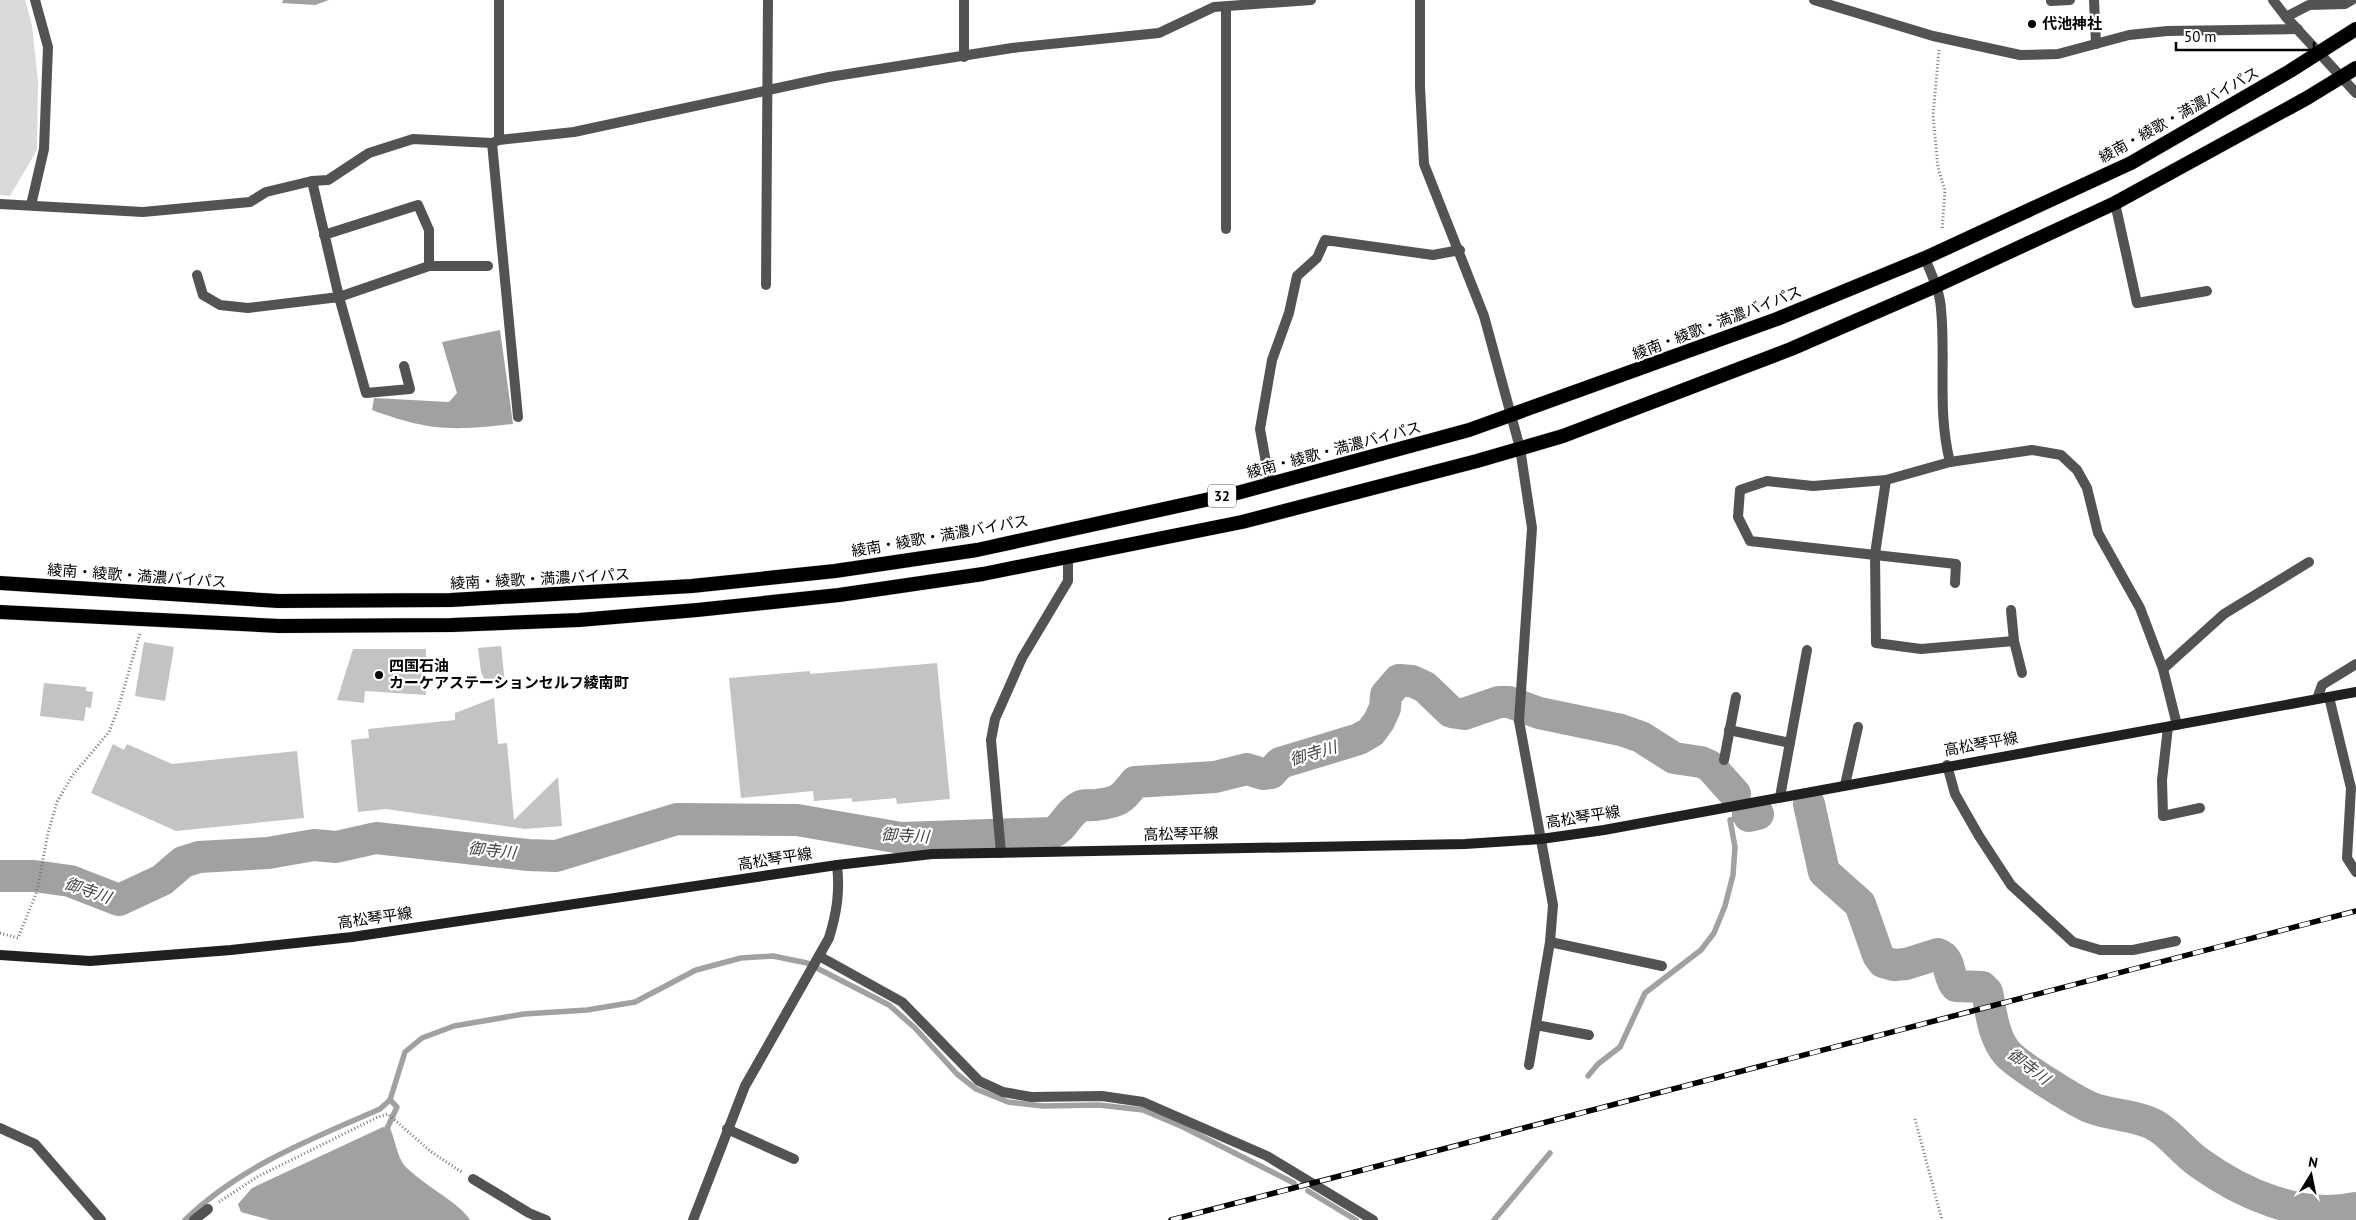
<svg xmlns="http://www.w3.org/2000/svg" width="2356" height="1220" viewBox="0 0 2356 1220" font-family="'PT Sans','Noto Sans JP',sans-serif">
	<rect width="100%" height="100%" fill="#fff"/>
	<polygon fill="#dadada" points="0,0 25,0 32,25 38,82 37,150 10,196 0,195"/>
	<g fill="#a1a1a1">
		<polygon points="283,0 329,0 315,5 282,3"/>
		<path d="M500 330 513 424C454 431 428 431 372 410L374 398 449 402 457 393 442 342Z"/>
		<path d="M383 1127 390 1128C395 1139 397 1156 404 1165 421 1184 459 1202 470 1220H270L241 1212 238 1204 252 1188Z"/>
	</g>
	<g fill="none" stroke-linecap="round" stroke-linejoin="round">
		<g stroke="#a1a1a1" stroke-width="5.5">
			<polyline points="1588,1076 1598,1064 1620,1047 1645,993 1701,950 1714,933 1725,906 1733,875 1735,847 1730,820 1749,816"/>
			<polyline points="385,1133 397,1107 390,1100"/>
			<polyline points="1308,1191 1356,1220"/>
			<path d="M185 1220C239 1167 311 1139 380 1109L390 1100 405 1052 422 1038 454 1026 524 1014 587 1010 635 1002 696 970 741 958 773 956 807 963 889 1005 915 1028 957 1074 976 1089 1008 1102 1043 1106 1099 1105 1143 1110 1183 1127 1294 1183"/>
			<polyline points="1494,1220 1550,1153"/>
		</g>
		<g stroke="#a1a1a1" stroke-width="32">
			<path d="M1809 804 1824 872 1860 904 1878 955 1883 962 1894 965 1906 964 1938 954C1952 959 1947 976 1956 986L1982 987 1987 992C1991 1011 1993 1037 2007 1053 2016 1064 2078 1103 2092 1108 2113 1116 2139 1115 2158 1127 2173 1137 2184 1152 2198 1162 2242 1194 2301 1220 2356 1208"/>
			<polyline points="1748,814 1749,816 1758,814"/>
			<path d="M0 876H34L70 881 119 900 162 880 183 862 199 857 268 853 314 845 336 847 376 838 528 855 556 856 677 819 797 820 901 838 1052 833C1064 828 1068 812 1081 806 1085 805 1092 805 1096 805 1119 802 1121 800 1135 782L1215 777 1247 769 1263 774 1271 773 1280 763 1359 739 1371 732 1379 721 1385 708 1386 695 1399 680 1412 681 1425 687 1451 712 1464 714 1499 702H1509L1539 713 1621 730 1641 737 1674 758 1701 762 1710 766 1735 794"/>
		</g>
	</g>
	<g fill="#c3c3c3">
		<polygon points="144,642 174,647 165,701 135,696"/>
		<polygon points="501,646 505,683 487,685 481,672 478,648"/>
		<polygon points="353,649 426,649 426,695 365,691 364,703 337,700"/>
		<polygon points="937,663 950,799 897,804 896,798 852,802 852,798 814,801 813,791 741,798 729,678 810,671 810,674"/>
		<polygon points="44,683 86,687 86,691 93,692 91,708 86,707 84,721 40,716"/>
		<polygon points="494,698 498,744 507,743 514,820 558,777 562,826 525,829 386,809 358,812 351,740 369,738 368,729 455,720 455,713"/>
		<polygon points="113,744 124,750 127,744 172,764 297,751 304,818 176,831 91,793"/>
	</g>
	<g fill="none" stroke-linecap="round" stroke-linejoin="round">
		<g stroke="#dbdbdb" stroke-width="15">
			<g id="trunk">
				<polyline points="0,583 278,601 451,600 692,586 835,571 977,550 1237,493 1469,430 1777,319 1925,258 2131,163 2290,71 2356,29"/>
				<polyline points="0,612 279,626 452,625 579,620 697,610 839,595 983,574 1242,522 1477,461 1563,436 1791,349 1936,286 2115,203 2307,98 2356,68"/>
			</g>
		</g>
		<g stroke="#757575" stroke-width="3" stroke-dasharray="1 2.5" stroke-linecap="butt">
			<polyline points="1939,50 1933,115 1938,168 1945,190 1942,230"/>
			<polyline points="0,933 18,938 37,891 48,833 57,802 72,776 109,732 118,709 140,633"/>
			<polyline points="1915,1119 1942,1220"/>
			<polyline points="219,1202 257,1177 378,1117 388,1114 430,1151 463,1173"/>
		</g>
		<g stroke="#535353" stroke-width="10">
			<polyline points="1001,853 991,740 995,719 1022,658 1068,581 1068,556"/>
			<polyline points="473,1179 529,1213 546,1220"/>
		</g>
		<g stroke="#535353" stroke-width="10">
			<polyline points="1420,0 1420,87 1424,164 1484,316 1520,448 1532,528 1519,721 1553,905 1550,942 1529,1065"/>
			<polyline points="1814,0 1933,36 2020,55 2058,54 2129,35 2167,31 2298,29"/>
			<polyline points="2094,0 2096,44"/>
			<polyline points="2273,0 2286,17 2356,93"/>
			<polyline points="2051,1 2070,0"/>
			<polyline points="2286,17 2309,5 2345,4 2352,0"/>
			<polyline points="964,57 964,0"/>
			<polyline points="499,140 499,0"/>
			<polyline points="492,143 518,417"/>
			<polyline points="312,181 339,297 429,266 488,266"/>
			<polyline points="2115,203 2137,303 2207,291"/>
			<polyline points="0,204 143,212 250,202 266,192 312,181 328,180 369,153 413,139 492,143 499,140 574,132 829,77 1012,48 1159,33 1214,7 1311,0"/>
			<polyline points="31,205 44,149 48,47 35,0"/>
			<polyline points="1226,229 1226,7"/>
			<polyline points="324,235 418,205 429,230 429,266"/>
			<path d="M1925 258C1931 274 1940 291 1941 309 1946 360 1937 411 1950 462"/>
			<polyline points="197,275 203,295 220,305 248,308 339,297 366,393 410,389 404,366"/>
			<polyline points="766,285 768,0"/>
			<polyline points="1886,480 1875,554 1876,643 1921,649 2014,641"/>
			<polyline points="1270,485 1260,429 1272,360 1289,313 1297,276 1317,258 1325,240 1433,255 1460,250"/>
			<polyline points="1955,583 1956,564 1750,541 1738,517 1740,490 1767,481 1813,486 1886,480 1950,462 2032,450 2061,455 2077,470 2087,488 2098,533 2140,608 2163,669 2177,725"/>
			<polyline points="2011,610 2014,641 2022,673"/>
			<polyline points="2163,669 2224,614 2309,562"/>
			<polyline points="2329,697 2351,788 2347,858 2356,872"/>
			<polyline points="2317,699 2322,685 2356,664"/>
			<polyline points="2168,727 2162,780 2163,816 2200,808"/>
			<polyline points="1729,730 1790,743"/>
			<polyline points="1724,760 1736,697"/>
			<polyline points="1947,765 1955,794 1979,836 2011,885 2073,942 2100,950 2133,950 2176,941"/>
			<polyline points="1845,785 1858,727"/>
			<polyline points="1780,797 1807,650"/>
			<polyline points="1550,942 1662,966"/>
			<polyline points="819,956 902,1002 979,1081 1003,1092 1031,1097 1102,1096 1143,1102 1267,1156 1373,1220"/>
			<polyline points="1536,1025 1589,1035"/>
			<polyline points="0,1128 35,1144 101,1220"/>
			<polyline points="727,1129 794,1159"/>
			<polyline points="194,1220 208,1209"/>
			<path d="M693 1220 745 1086 829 938C837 912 840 891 837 865"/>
		</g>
		<polyline stroke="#202020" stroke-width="10" points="0,955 90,961 231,950 352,937 837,865 932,854 1465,844 1541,839 1604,830 2356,692"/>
		<use href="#trunk" stroke="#000" stroke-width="14"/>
		<g stroke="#000" stroke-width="5.5">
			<polyline id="rail" points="1171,1220 2356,911"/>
		</g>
		<use href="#rail" stroke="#fff" stroke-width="4" stroke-dasharray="11" stroke-linecap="butt"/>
	</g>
	<g fill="#000" stroke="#fff" stroke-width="2">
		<circle cx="2032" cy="24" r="5"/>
		<circle cx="379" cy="675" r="5"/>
	</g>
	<g text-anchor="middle" stroke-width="4.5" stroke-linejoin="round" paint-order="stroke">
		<rect fill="#fff" stroke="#4c4c4c" stroke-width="1" x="1208" y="484.5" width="28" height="23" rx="4"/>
		<g font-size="14" font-weight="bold" fill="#000">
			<text x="1222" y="501">32</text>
		</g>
		<g font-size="15" font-weight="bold" fill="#000" stroke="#fff" text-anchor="start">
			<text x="2042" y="29">代池神社</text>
			<text x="389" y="671">四国石油<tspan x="389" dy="17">カーケアステーションセルフ綾南町</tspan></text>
		</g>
		<g font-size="15" fill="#000" stroke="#fff">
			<text transform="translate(2179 115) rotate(-29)" y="5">綾南・綾歌・満濃バイパス</text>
			<text transform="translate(1717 323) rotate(-21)" y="5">綾南・綾歌・満濃バイパス</text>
			<text transform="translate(1334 450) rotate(-15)" y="5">綾南・綾歌・満濃バイパス</text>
			<text transform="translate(940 536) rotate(-10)" y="5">綾南・綾歌・満濃バイパス</text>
			<text transform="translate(137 576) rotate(4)" y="5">綾南・綾歌・満濃バイパス</text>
			<text transform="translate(540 579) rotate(-3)" y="5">綾南・綾歌・満濃バイパス</text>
			<text transform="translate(1981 744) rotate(-10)" y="5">高松琴平線</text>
			<text transform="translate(1583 817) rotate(-9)" y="5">高松琴平線</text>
			<text transform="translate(1181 834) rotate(-1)" y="5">高松琴平線</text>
			<text transform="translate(775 859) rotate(-9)" y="5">高松琴平線</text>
			<text transform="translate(375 918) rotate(-8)" y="5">高松琴平線</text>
		</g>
		<g font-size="16" font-style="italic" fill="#424242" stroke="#fff">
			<text transform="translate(1313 753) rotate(-17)" y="6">御寺川</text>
			<text transform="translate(905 835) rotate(3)" y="6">御寺川</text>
			<text transform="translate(492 850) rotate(6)" y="6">御寺川</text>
			<text transform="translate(88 890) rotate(19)" y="6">御寺川</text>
			<text transform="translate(2029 1066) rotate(37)" y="6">御寺川</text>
		</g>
	</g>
	<g transform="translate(2311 1175) rotate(10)" stroke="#ffffff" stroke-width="4" paint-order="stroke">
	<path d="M0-4L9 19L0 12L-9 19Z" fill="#000000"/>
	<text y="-8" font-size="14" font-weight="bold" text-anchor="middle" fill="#000000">N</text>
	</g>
	<path d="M2176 42v8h138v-8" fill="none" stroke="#000000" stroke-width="2.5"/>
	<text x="2184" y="42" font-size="15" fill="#000000" stroke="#ffffff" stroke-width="4" paint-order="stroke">50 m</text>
</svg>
